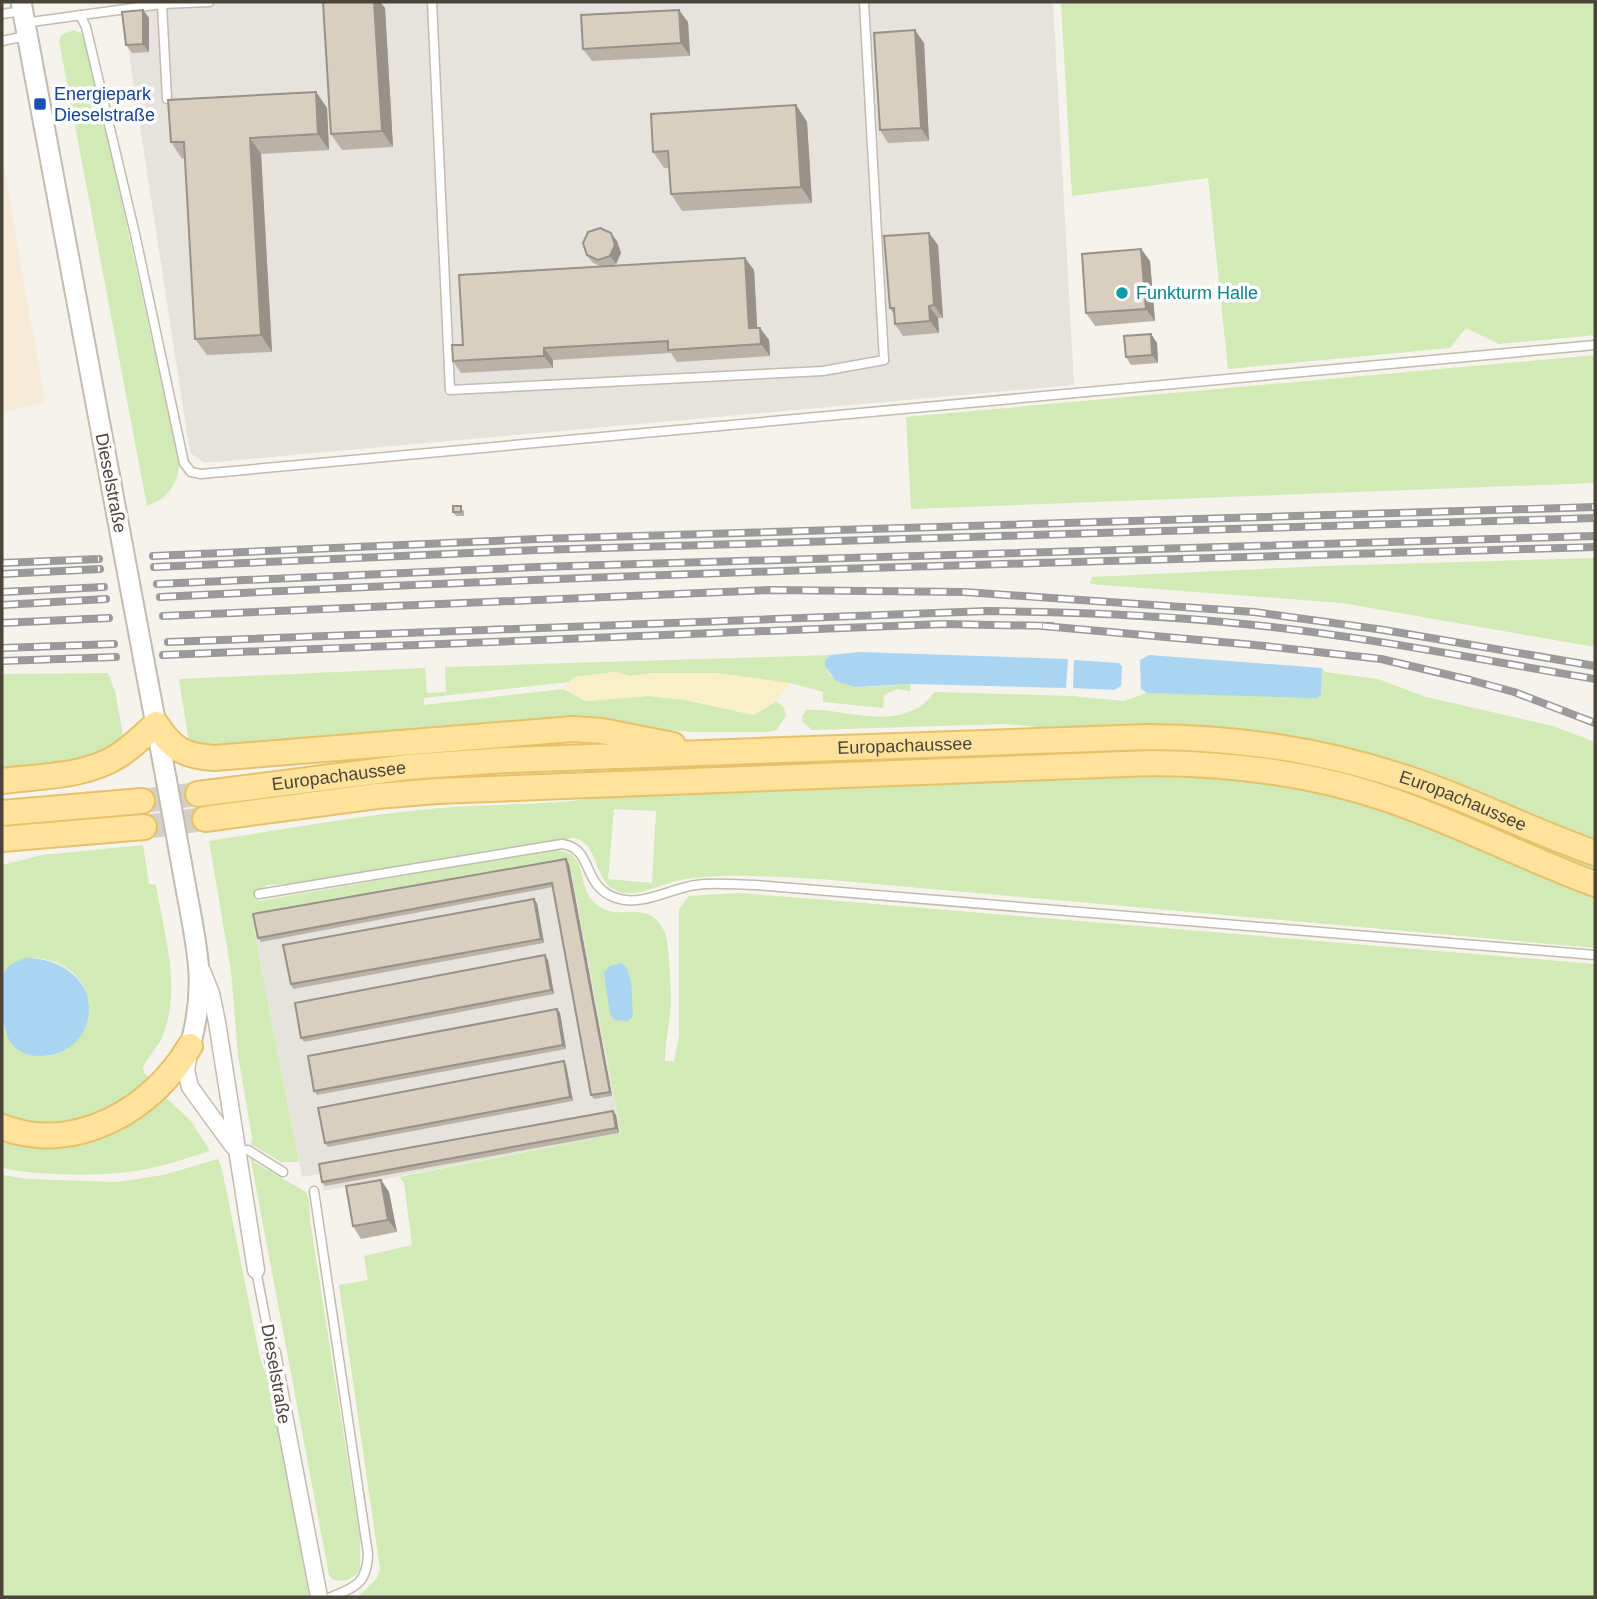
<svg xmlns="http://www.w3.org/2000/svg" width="1597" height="1599" viewBox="0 0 1597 1599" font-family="Helvetica,sans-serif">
	<rect width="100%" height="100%" fill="#f6f3ec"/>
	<polygon fill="#f7ead8" points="2,157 45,402 2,413"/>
	<g fill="#e6e2dd">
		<polygon points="121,2 1053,2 1074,385 205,463 190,453"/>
		<polygon points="570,861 621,1133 323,1191 320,1174 302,1177 252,917"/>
	</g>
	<g fill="#d2eab5" fill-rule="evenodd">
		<polygon points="1061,2 1595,2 1595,335 1499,344 1466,328 1450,348 1228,369 1208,178 1072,196"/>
		<path d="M74 30 85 35 179 464C178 485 167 499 147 506L59 41 61 35Z"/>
		<polygon points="1595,355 1595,483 911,509 906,417"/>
		<polygon points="1595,558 1595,647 1342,603 1090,584 1092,577 1325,566"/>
		<path d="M831 655 825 660C827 697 887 685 911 684L910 691 897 689 884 695 883 708 823 702V692L790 683 653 673 630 676 615 672 574 677 569 682 424 698V705L563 689 586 701 648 696 685 700 754 715 776 701 783 706 786 715 777 730 768 732H694L615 726 216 749 192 744 188 737 179 679 425 668 427 693 446 692 445 667Z"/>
		<path d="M1322 668 1325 672 1378 679 1426 697 1553 726 1595 742V845L1527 814 1191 730 1048 728 1004 724 812 730 803 722 802 717 806 710C842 708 885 728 919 707 925 704 930 697 935 692L1072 696 1124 701 1147 693 1321 695Z"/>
		<polygon points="108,673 115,691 124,741 107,755 2,773 2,674"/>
		<path d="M1138 750C1234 750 1315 760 1407 791 1471 812 1531 844 1595 867V874L1259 762 204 813 203 806 359 784 437 777Z"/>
		<path d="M1139 776C1203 776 1267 779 1330 795 1422 818 1506 866 1595 896V948L820 879C776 877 730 873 686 879 668 881 642 896 624 893 591 888 602 842 573 838L333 880 267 885 255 894 259 901 554 850C592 852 574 885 596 904 615 920 634 906 652 916 657 919 663 928 665 933 669 944 671 989 671 1003 670 1022 665 1042 665 1061H674L679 1036V909L689 896 737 893 815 899 1595 964V1597H358L377 1578 380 1569 339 1285 368 1280 364 1256 412 1245 404 1183 399 1177 621 1133 570 862 252 918 299 1162H281L251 1144 252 1138 238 1055 231 971 209 841C286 829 362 815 440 808 498 803 557 806 615 795ZM614 809 656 811 652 883 608 879Z"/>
		<path d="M143 845 149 884 156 885C164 935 183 991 161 1040 156 1049 148 1057 143 1067L144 1073 150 1078C140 1086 130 1096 120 1103 88 1123 37 1130 2 1114V1022L5 1032 37 1056C44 1056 53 1056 59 1053 81 1042 96 1014 85 989 71 958 20 945 2 977V865L42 855Z"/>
		<path d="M163 1095 191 1121 210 1151C187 1158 165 1166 142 1170 104 1177 39 1176 2 1168V1138L10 1140Z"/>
		<path d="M250 1156 256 1159 254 1162 306 1192 309 1200 310 1220 360 1539V1570C352 1580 345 1583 332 1579L329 1575Z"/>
		<polygon points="218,1159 222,1169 260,1357 270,1387 309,1597 2,1597 2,1175 28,1179 117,1182 163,1175"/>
	</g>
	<polygon fill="#f9efc9" points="616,672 630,676 653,673 717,673 791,683 776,701 754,715 685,700 648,696 586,701 563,689 574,677"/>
	<g fill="#a9d4f2">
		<polygon points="859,652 1068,659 1066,688 911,684 855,687 836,681 825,666 825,660 831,655"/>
		<polygon points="1149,655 1322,668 1321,695 1316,698 1147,693 1141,689 1140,660"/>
		<polygon points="1074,660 1119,663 1122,667 1121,686 1114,690 1073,688"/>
		<path d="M26 958C66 958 103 988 84 1030 78 1043 64 1053 51 1055 13 1061 2 1037 2 1004 2 996 0 984 2 977 5 966 16 961 26 958Z"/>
		<path d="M622 963C634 973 631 996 633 1012L632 1017 628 1021 615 1020 610 1014 604 973 610 966Z"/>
	</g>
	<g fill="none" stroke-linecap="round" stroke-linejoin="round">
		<g stroke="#d4d0c8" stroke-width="24" stroke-dasharray="24 12" stroke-linecap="butt">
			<polyline points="142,801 198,794"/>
			<polyline points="144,827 205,819"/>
		</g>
		<g stroke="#c2bbae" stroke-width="11">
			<g id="service">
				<polyline points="432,2 450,390 823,371 884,360 864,2"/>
				<polyline points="162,4 167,99"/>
				<polyline points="2,14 22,11"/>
				<polyline points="80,15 86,27 135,234 184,463 191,472 201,474 1595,345"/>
				<polyline points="24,23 162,4 209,2"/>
				<polyline points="2,41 26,36"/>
				<path d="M259 894 562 844C594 848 581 886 616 898 642 907 671 888 696 885 715 882 737 885 756 885L1595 955"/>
				<polyline points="236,1151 248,1150 283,1172"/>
				<path d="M314 1191 368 1554C367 1583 356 1587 331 1597"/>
				<polyline points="256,1270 272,1353"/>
			</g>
		</g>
		<g stroke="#c2bbae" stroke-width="19">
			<g id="minor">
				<polyline points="202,971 211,993 217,1022 256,1270"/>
				<polyline points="189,1053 186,1070 190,1087 233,1146"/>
				<polyline points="272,1353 319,1597"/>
			</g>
		</g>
		<g stroke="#c2bbae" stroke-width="23">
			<g id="tertiary">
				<polyline points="21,2 109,473"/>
				<polyline points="144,661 166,778"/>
				<path d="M185 883C196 945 208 983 190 1046"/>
			</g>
		</g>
		<g stroke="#e6c16a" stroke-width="28">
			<g id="primary">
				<path d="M2 781C40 776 85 777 118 756 132 747 144 735 156 724 172 749 184 756 214 758L573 729 602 731 673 745"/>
				<path id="s1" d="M198 794 408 767 506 760 1148 737C1238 738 1319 749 1406 778 1470 799 1531 831 1595 853"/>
				<polyline points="2,813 142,801"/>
				<path d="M205 819 377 796 437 791 1152 763C1234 764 1314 773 1393 801 1462 825 1527 859 1595 884"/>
				<polyline points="2,839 144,827"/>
				<path d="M2 1127C76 1155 153 1109 190 1046"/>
			</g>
		</g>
		<use href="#service" stroke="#fff" stroke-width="8"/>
		<use href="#minor" stroke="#fff" stroke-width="16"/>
		<use href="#tertiary" stroke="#fff" stroke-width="19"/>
		<use href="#primary" stroke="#ffe39c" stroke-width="24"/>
		<g stroke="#9a9a9a" stroke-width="8">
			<g id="rail">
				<polyline points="153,556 537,539 1595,507"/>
				<polyline points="2,563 99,559"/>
				<polyline points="154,567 537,550 1595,518"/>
				<polyline points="2,574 100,569"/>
				<polyline points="157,584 537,567 1595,536"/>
				<polyline points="2,592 104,587"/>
				<path d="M160 597C638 572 1117 561 1595 547"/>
				<polyline points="2,605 106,599"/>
				<polyline points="163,616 769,590 964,592 1254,612 1384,630 1595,666"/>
				<polyline points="2,623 109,618"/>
				<polyline points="1043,626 1255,645 1381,659 1470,680 1514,692 1595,723"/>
				<path d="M168 642 988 611C1077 612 1166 615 1254 625 1368 637 1482 660 1595 679"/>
				<polyline points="2,648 114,644"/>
				<polyline points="163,655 943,624 1052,626"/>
				<polyline points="2,661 116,657"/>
			</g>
		</g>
		<use href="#rail" stroke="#fff" stroke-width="5" stroke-dasharray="16" stroke-linecap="butt"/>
		<g stroke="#c2bbae" stroke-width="23" stroke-linecap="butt">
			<g id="tertiary-bridge">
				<polyline points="109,473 144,661"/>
				<polyline points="166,778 185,883"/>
			</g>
		</g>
		<use href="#tertiary-bridge" stroke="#fff" stroke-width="19"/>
	</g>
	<g fill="#bab2a6">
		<polygon points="323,2 380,2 385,8 393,147 342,150 331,134"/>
		<polygon points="143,10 149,18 149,52 132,53 126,45"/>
		<polygon points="688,22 690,56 592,61 583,49"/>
		<polygon points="924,43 929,141 888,143 880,130"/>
		<polygon points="316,92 327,108 329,150 261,154 272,352 207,355 195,339 185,158 182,159 171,142"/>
		<polygon points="796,105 807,122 812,203 682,211 671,194 669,168 664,168 653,152"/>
		<polygon points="617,241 621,253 616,264 611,266 754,270 757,328 760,328 769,340 770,356 677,362 671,353 553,360 553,368 461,373 453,361 463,345 600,266 593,263 587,255"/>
		<polygon points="938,245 943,318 938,318 939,333 903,336 895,324 894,315 890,308"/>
		<polygon points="1141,249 1150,261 1155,321 1095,326 1086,313"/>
		<polygon points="1151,334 1157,343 1158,363 1131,365 1126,357"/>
		<polygon points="464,510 464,516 456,516 453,512"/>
		<polygon points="566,859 569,864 612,1096 594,1099 591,1095 553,887 261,942 258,938"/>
		<polygon points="537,903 544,943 293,989 291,984"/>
		<polygon points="545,955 548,960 554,994 304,1042 301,1038"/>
		<polygon points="557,1009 560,1013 566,1049 317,1095 314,1091"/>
		<polygon points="564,1061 566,1065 573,1101 328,1147 325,1143"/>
		<polygon points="616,1115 619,1133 325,1186 322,1182"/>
		<polygon points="381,1180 389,1192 397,1232 361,1239 353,1226"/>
	</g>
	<g fill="#979187">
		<polygon points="374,2 380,2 385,8 393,147 382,131"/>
		<polygon points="143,10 149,18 149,52 143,44"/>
		<polygon points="679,10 688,22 690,56 681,43"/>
		<polygon points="915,30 924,43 929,141 921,128"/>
		<polygon points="316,92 327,108 329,150 318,134"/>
		<polygon points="796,105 807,122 812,203 801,187"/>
		<polygon points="250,138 261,154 272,352 261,335"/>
		<polygon points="611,233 617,241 621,253 616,264 610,256"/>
		<polygon points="929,233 938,245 943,318 934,305"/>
		<polygon points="1141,249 1150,261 1155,321 1146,309"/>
		<polygon points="745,258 754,270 758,341 749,328"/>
		<polygon points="929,306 938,318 939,333 930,321"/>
		<polygon points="760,328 769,340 770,356 761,344"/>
		<polygon points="1151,334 1157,343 1158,363 1152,355"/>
		<polygon points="544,348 553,360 553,368 544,356"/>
		<polygon points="566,859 569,864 612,1096 610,1092"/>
		<polygon points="534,899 537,903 544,943 541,939"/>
		<polygon points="545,955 548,960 554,994 551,990"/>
		<polygon points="557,1009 560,1013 566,1049 563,1045"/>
		<polygon points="564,1061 566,1065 573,1101 570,1097"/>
		<polygon points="613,1111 616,1115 619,1133 616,1128"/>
		<polygon points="381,1180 389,1192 397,1232 388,1220"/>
	</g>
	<g fill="#d8cfc1" stroke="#979187" stroke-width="2">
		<polygon points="323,2 374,2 382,131 331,134"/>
		<polygon points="143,10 143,44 126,45 122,12"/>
		<polygon points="679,10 681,43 583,49 581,15"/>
		<polygon points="915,30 921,128 880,130 874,33"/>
		<polygon points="316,92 318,134 250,138 261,335 195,339 184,142 171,142 168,100"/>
		<polygon points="796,105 801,187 671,194 668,151 653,152 651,114"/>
		<polygon points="600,228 611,233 615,245 610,256 598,260 587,255 583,243 588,232"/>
		<polygon points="929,233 934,305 929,306 930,321 895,324 894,308 890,308 884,236"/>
		<polygon points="1141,249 1146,309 1086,313 1082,254"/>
		<polygon points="745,258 749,328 760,328 761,344 668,350 668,341 544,348 544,356 453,361 452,345 463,345 459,275"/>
		<polygon points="1151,334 1152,355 1126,357 1124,336"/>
		<rect x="453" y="506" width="8" height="6"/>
		<polygon points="566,859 610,1092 591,1095 552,883 258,938 253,914"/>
		<polygon points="534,899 541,939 291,984 283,945"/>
		<polygon points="545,955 551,990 301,1038 295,1003"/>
		<polygon points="557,1009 563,1045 314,1091 308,1056"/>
		<polygon points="564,1061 570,1097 325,1143 318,1108"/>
		<polygon points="613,1111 616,1128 322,1182 319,1164"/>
		<polygon points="381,1180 388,1220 353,1226 346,1186"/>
	</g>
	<rect fill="#1a4fb4" stroke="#fff" stroke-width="2.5" x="33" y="97" width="14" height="14" rx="3.5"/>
	<circle fill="#0f9aa8" stroke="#fff" stroke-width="2.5" cx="1122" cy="293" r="7"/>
	<g text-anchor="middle" stroke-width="7" stroke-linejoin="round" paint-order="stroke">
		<g font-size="18" fill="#164399" stroke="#fff" text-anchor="start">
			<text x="54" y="100">Energiepark<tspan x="54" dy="21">Dieselstraße</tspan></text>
		</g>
		<g font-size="18" fill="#0d838f" stroke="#fff" text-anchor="start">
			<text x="1136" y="299">Funkturm Halle</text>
		</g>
		<g font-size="18" fill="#4b4439" stroke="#fff">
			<text transform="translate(111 483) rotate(79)" y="6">Dieselstraße</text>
			<text dy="6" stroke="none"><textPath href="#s1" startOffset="709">Europachaussee</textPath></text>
			<text dy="6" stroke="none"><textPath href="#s1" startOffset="142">Europachaussee</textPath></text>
			<text dy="6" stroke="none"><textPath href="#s1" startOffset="1276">Europachaussee</textPath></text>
			<text transform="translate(276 1374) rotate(80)" y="6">Dieselstraße</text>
		</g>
	</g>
	<rect width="1597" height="1599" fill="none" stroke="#4b4439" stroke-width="7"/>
</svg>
